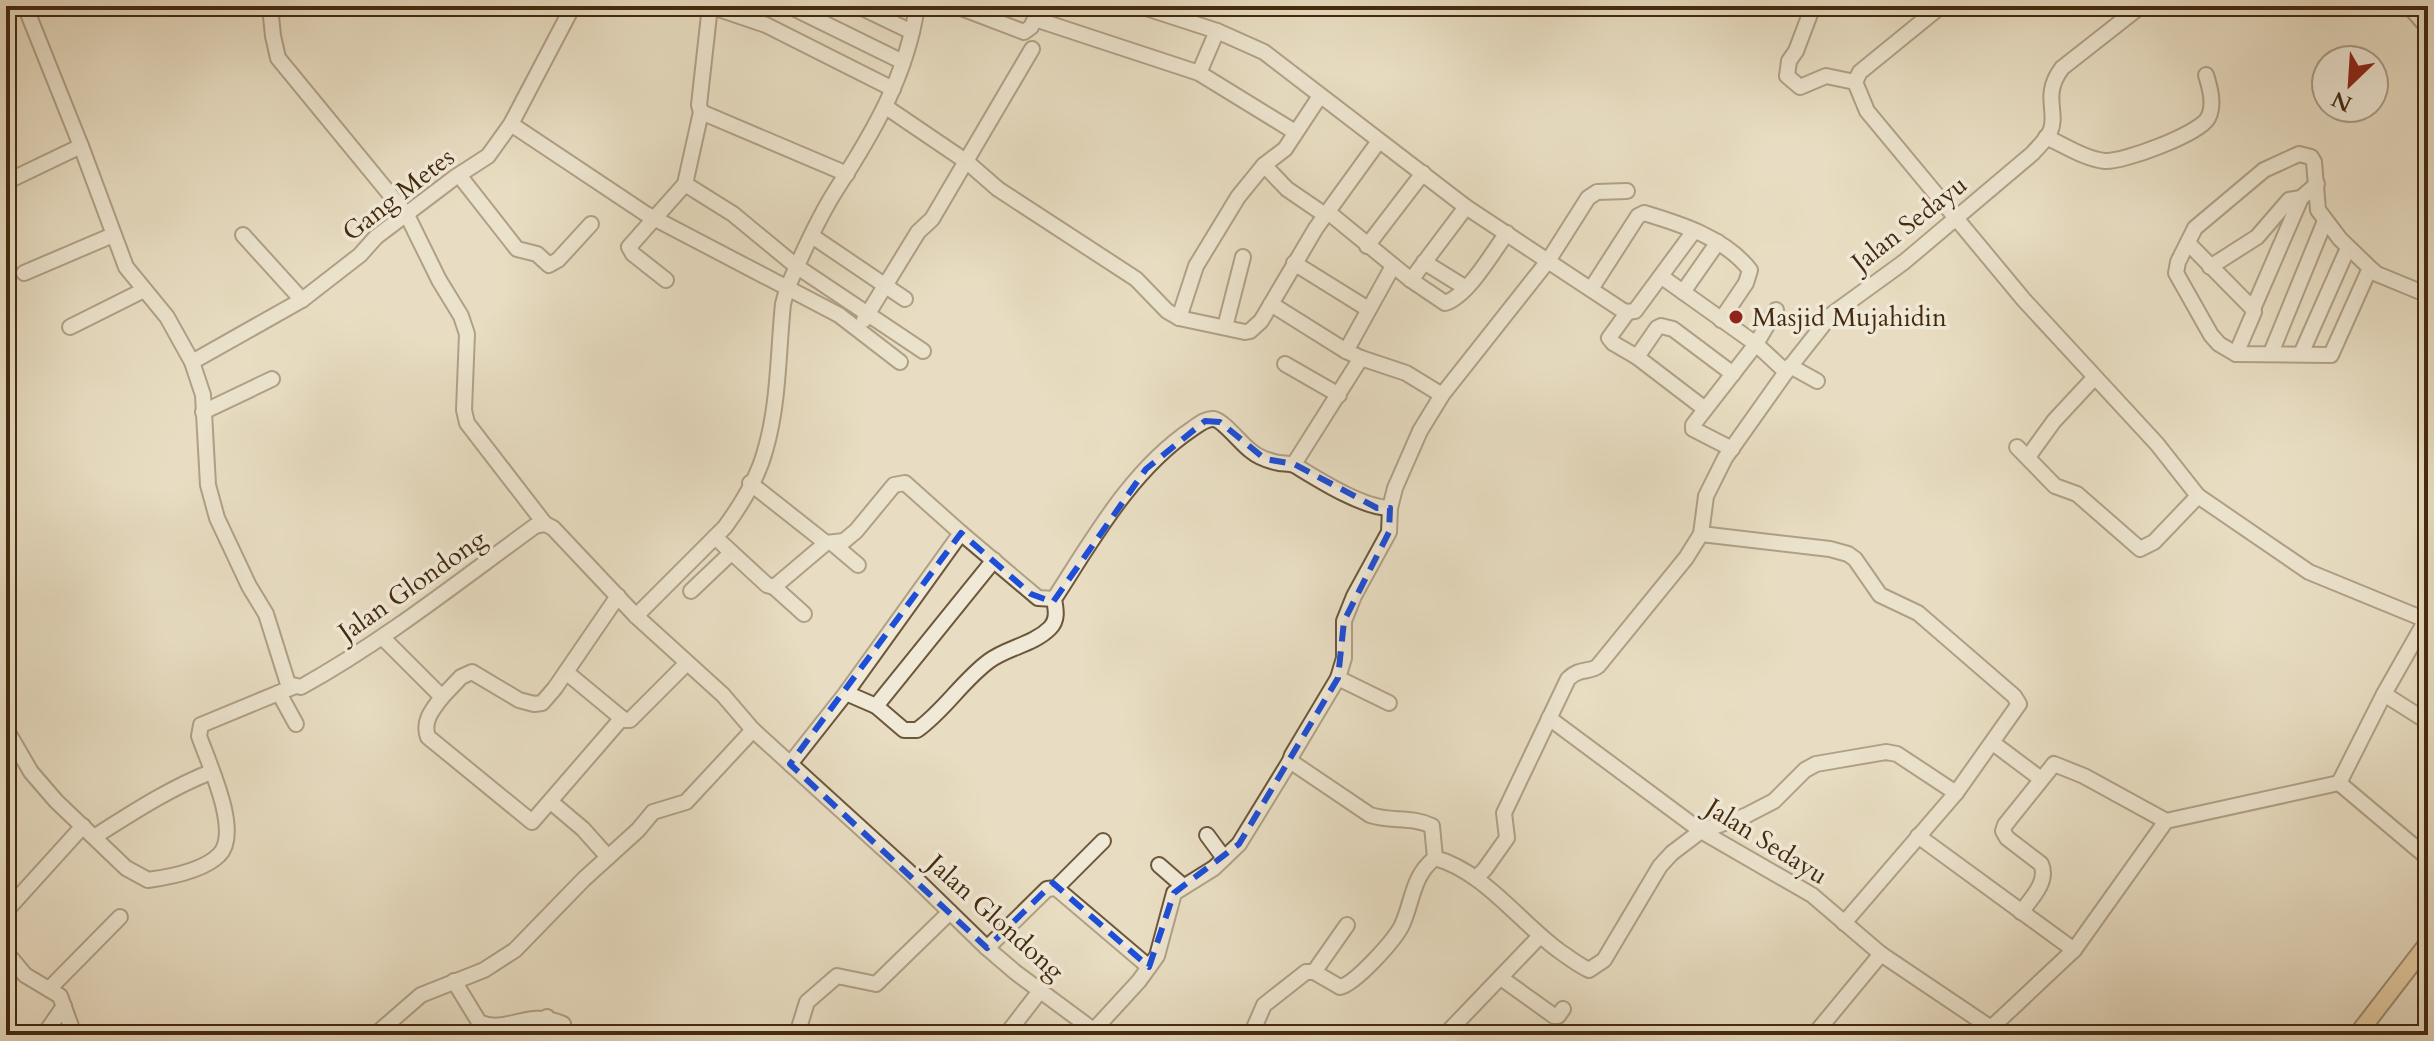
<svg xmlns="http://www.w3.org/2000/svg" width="2434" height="1041" viewBox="0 0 2434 1041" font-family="Cardo,serif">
	<rect width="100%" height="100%" fill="#e8ddc2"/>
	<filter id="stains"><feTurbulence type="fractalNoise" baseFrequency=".0025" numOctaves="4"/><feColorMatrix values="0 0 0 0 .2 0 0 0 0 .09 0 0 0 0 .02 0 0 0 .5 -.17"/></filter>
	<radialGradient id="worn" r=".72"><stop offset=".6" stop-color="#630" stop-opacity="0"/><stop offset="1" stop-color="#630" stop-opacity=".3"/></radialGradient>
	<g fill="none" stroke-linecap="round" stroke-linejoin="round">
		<g stroke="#6d573b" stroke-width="18">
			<g id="minor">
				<path d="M25 6 81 146 126 267 167 317 192 362 203 395 208 485 217 518 249 586 266 614 288 684 301 687C384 641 458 582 535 526L545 524 553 528 636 616 723 695 753 730 909 872 987 948 1015 972 1100 1035"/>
				<polyline points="270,6 273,36 278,58 407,215 439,280 461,316 467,334 464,410 467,423 545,524"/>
				<polyline points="710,6 699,105 701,112 847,174"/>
				<polyline points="710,6 766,25 893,89"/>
				<polyline points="789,6 903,62"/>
				<polyline points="858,6 912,32"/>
				<polyline points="956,6 1024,32 1031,27 1041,6"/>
				<polyline points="1140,6 1217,31 1264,52 1466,207 1625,312 1635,311 1694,231"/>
				<polyline points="1813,6 1796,51 1789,61 1787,76 1800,87 1826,76 1855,82"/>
				<polyline points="1941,6 1860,72 1855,82 1867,111 2024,300 2157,444 2198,496 2309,572 2426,620 2384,694 2339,783"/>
				<polyline points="2409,6 2428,28"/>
				<polyline points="1035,19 1199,73 1295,132"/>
				<polyline points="1199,73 1217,31"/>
				<polyline points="886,107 967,162 998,189 1136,279 1167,311 1179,318 1245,332 1250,331 1261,321 1316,228 1379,141"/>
				<polyline points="511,124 646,214 839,315 900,362"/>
				<path d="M2046 137C2064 145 2085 159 2105 161 2124 162 2199 134 2208 118 2215 105 2210 88 2206 75"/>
				<polyline points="1264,165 1287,189 1325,215"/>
				<polyline points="459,175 517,249 537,254 549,265 558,260 591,224"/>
				<polyline points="6,182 81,146"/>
				<polyline points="685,184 701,112"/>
				<path d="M1328 212 1411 280 1445 303C1468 296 1492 253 1507 233"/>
				<polyline points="243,235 302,300"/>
				<polyline points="812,236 905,299"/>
				<polyline points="2188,243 2253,309 2254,312 2236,354"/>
				<polyline points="1367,246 1423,173"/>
				<polyline points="1424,262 1466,288"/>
				<polyline points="1294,263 1368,309"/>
				<polyline points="2210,267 2257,237 2289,200 2301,198 2317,184"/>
				<polyline points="2370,268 2340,239 2318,210 2314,162 2311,157 2299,154 2264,170 2195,228 2178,262 2176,273 2211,335 2219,344 2236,354 2331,355 2370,268 2377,274 2428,295"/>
				<polyline points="24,273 113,235"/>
				<polyline points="1662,277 1756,344 1786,372"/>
				<polyline points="666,280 633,254 629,247 685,184 733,214 796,266 923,351"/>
				<polyline points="1411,280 1466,207"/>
				<path d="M1591 289 1638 216 1644 213C1681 224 1725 238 1750 270L1746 283 1721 320"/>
				<polyline points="1683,292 1718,242"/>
				<polyline points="1271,304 1346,351 1361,358 1294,464"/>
				<polyline points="2253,309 2301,198"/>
				<polyline points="1627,313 1609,338 1613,343 1637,357"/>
				<polyline points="1179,318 1196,266 1238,197 1264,165 1285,149 1320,96"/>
				<polyline points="864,320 918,232 932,219 1032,49"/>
				<polyline points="70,327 144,290"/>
				<polyline points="1225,327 1243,257"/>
				<polyline points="1346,351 1393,266"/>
				<polyline points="2271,353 2325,221"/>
				<polyline points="2301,354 2348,248"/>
				<polyline points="1361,358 1406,373 1442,395"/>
				<polyline points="192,362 302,300 360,255 376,237 454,178 488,156 511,124 573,6"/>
				<polyline points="1285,364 1339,395"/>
				<polyline points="1790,366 1817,381"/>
				<polyline points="1705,409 1637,357 1657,328 1661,326 1673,329 1733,374"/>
				<polyline points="203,412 272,379"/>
				<polyline points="2017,447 2055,486 2077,494 2140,549 2154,542 2198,496"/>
				<polyline points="1732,449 1693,429 1693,425 1756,344 1776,310"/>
				<polyline points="2028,457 2054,421 2094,378"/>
				<polyline points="750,483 826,543"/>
				<polyline points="2428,527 2428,545"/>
				<polyline points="961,533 1038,598 1054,599"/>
				<polyline points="1701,534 1830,549 1848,554 1855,559 1880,595 1918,613 2014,696 2019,704 1956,793 1844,923"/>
				<polyline points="715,537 767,585 774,587 826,543 844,541 856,531 894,485 905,483 961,533 846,693"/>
				<polyline points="832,543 858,565"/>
				<polyline points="774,587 804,614"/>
				<polyline points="691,591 731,553"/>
				<path d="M636 616 725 527C741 505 758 477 765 451 779 404 778 352 783 304L787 289C801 256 817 220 836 190 873 133 907 75 917 6"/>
				<path d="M383 638 442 697C433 709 422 721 428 737L532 822 622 718"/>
				<polyline points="566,672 624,720 630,720 687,663"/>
				<polyline points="1338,678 1389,703"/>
				<polyline points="279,693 296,724"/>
				<polyline points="2384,694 2428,722"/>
				<polyline points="442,697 461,677 472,672 519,700 534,704 542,703 555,688 618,596"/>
				<polyline points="876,706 994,560"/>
				<polyline points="1549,718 1701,831 1812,895 1881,954 1991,1028 1984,1035"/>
				<path d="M6 729 31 772 56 801 126 868 148 880C170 877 203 871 219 855 242 833 208 762 199 736L201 725 293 687"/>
				<polyline points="1993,743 2041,779"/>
				<path d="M1290 761 1370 815C1391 822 1412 816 1432 826L1435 858"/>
				<path d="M790 764 846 693 876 706 904 730H917C944 711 962 681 989 661 1008 647 1033 645 1050 628 1058 620 1056 610 1054 599 1093 539 1131 470 1192 429 1198 425 1206 418 1214 419 1224 421 1241 444 1251 451 1258 457 1269 461 1279 463 1285 464 1291 463 1296 466 1319 480 1363 508 1390 508"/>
				<polyline points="2339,783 2428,858"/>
				<polyline points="551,802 583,829 608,857"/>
				<polyline points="1207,835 1224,858"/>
				<polyline points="1918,836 2074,950"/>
				<path d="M94 837C132 813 170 788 211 772"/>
				<polyline points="1159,865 1183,886"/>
				<path d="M1476 878 1485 869 1507 838 1504 813 1568 679C1580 667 1589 673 1598 666L1686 558 1701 534 1706 496 1725 458 1786 372 1831 315 1904 262 2033 153C2038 147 2046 140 2050 132 2059 112 2041 96 2062 68L2141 6"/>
				<polyline points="1056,888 1149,967"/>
				<polyline points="6,911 83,826"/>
				<path d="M2021 912C2031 899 2049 881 2041 864L2007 838 2003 831 2005 825 2054 764 2084 776 2166 821"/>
				<polyline points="987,948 1047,889 1056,888 1103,841"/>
				<polyline points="6,952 25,975 60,996 72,1029 79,1035"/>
				<polyline points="1314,972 1347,925"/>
				<polyline points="1501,978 1554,1016 1558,1016 1563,1009"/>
				<path d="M454 981 479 1022C506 1035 528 1008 563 1024"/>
				<polyline points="49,989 120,917"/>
				<polyline points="1991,1028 2074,950 2166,821 2339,783"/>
				<polyline points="1094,1030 1139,981 1157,956 1174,893 1214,868 1239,844 1290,761 1292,755 1338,678 1344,658 1344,621 1354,596 1389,532 1390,508 1395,488 1420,431 1442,395 1548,261 1588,198 1597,192 1627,191"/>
				<polyline points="798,1031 807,1002 837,976 876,984 950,912"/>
				<polyline points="44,1035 64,1006"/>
				<polyline points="375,1035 421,995 484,970 515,950 584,879 638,830 653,812 686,802 753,730"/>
				<polyline points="540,1035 547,1017"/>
				<polyline points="1006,1035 1040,991"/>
				<path d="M1251 1035 1264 1005 1306 972H1314L1340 987C1355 984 1395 940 1402 925 1413 901 1412 876 1435 858 1483 871 1519 921 1558 950 1568 957 1578 965 1589 970L1604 960 1660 866 1672 853 1701 831 1745 816 1774 801 1805 770 1816 764 1886 752 1897 754 1956 793"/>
				<polyline points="1445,1035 1540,936"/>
				<polyline points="1814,1035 1881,954"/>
			</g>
		</g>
		<g stroke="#442a0e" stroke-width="20">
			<polyline id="major" points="2357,1035 2428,943"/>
		</g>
		<use href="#minor" stroke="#f0e9d7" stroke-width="14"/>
		<use href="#major" stroke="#e4be81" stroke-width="16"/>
	</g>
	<path d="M0 0H2434V1041H0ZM1205 421 1220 422 1265 459 1294 464 1377 508H1390L1389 532 1344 621 1338 678 1239 844 1174 893 1149 967 1053 883 987 948 790 764 961 533 1031 594 1053 602 1146 469Z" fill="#e8ddc2" fill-opacity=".55" fill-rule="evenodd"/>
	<path fill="none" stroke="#1d4ed8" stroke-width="6" stroke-dasharray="16 10" stroke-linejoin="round" d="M1205 421 1220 422 1265 459 1294 464 1377 508H1390L1389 532 1344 621 1338 678 1239 844 1174 893 1149 967 1053 883 987 948 790 764 961 533 1031 594 1053 602 1146 469Z"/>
	<circle fill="#8f2418" stroke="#f0e9d7" stroke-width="3" cx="1736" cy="317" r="8"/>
	<g text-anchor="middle" stroke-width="7" stroke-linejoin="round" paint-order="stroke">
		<g font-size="26" fill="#442a0e" stroke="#f0e9d7">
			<text transform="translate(398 194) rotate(-38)" y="9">Gang Metes</text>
			<text transform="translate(1909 223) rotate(-38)" y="9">Jalan Sedayu</text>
			<text transform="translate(412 585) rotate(-35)" y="9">Jalan Glondong</text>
			<text transform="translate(1767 841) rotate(32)" y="9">Jalan Sedayu</text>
			<text transform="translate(996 917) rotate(42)" y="9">Jalan Glondong</text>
		</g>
		<g font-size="26" fill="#442a0e" stroke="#f0e9d7" text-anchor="start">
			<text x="1752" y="326">Masjid Mujahidin</text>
		</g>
	</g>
	<rect width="2434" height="1041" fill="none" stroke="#e8ddc2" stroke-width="32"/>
	<rect x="8" y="8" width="2418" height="1025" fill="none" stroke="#442a0e" stroke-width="4"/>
	<rect x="16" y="16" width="2402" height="1009" fill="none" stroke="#442a0e" stroke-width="2"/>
	<g transform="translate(2350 84) rotate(205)"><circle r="38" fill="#f0e9d7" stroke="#ab9d87" stroke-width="2"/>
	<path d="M0-6L14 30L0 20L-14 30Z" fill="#8f2418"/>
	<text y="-12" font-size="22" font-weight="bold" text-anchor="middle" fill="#442a0e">N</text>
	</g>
	<rect width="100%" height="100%" filter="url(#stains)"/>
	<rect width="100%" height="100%" fill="url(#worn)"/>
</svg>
